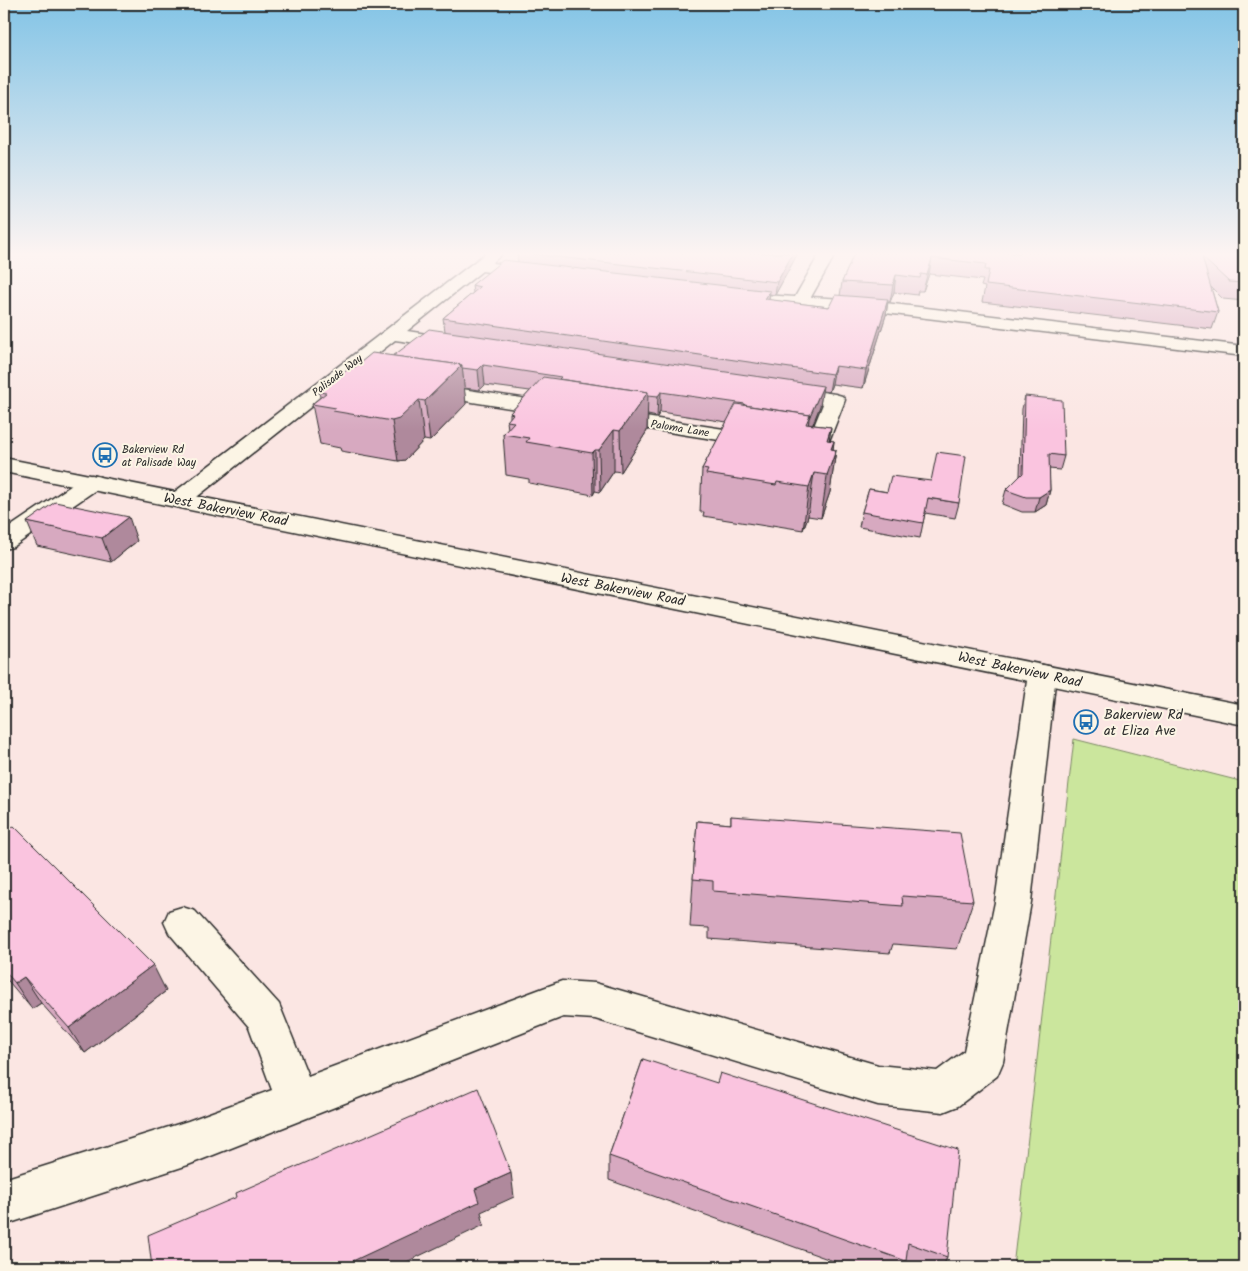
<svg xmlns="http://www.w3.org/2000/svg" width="1248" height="1271" viewBox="0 0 1248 1271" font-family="Kalam,sans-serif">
	<rect width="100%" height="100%" fill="#fbe6e3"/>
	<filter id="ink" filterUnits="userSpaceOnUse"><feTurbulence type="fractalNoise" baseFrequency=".02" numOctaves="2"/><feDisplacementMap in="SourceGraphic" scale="10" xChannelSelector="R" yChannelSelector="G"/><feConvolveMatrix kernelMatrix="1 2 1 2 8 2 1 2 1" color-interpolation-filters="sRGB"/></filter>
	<g filter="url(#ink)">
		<polygon fill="#cbe69d" stroke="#7b8864" points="1074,739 1244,782 1244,1267 1013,1267"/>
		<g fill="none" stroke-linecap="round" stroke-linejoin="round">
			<g stroke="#2b2b2b" stroke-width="3">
				<g id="minor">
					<polygon points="486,253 499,253 501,255 492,263 530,268 538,273 530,278 482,271 407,331 460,339 463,343 460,347 454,348 395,340 188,504 180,506 172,504 168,499 172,494"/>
					<polygon points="820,253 836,253 811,297 860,300 1244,346 1244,356 860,310 746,304 740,303 738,299 740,295 746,294 795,297"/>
					<polygon points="429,384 554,403 561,405 564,409 561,413 554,415 422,394 419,390 422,386"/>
					<path d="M783 386 835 394 842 396 845 400 824 454C814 456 804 454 794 452L791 447 794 442 808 441 823 404 776 396 773 392 776 388Z"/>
					<polygon points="612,412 757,434 764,436 768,440 764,444 757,446 605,422 602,418 605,414"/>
					<polygon points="92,475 100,477 103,482 100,487 13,547 4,549 4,531 84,477"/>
					<polygon points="1042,665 1052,667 1056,674 1031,902 1003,1062 997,1076 958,1106 943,1112 878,1105 595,1019 563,1017 188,1165 4,1225 4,1179 188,1121 272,1090 249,1027 169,933 164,922 169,911 182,907 195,911 279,1004 308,1076 562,981 595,983 878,1065 937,1071 964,1051 995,902 1028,674 1032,667"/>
				</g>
			</g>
			<g stroke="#2b2b2b" stroke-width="3">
				<polygon id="major" points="4,458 1244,705 1244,725 4,472"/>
			</g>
			<use href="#minor" fill="#fcf5e5" fill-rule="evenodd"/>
			<use href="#major" fill="#fcf5e5" fill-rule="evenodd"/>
		</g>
		<g fill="#d7a9c0" stroke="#2b2b2b">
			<polygon points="517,253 798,253 775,295 769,294 769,300 829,307 840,296 842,282 853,256 1244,253 1244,301 1223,299 1211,287 1218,312 1212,329 982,302 985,287 981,286 983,280 929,274 923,291 918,291 917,295 894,292 890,302 888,302 886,315 863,388 832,384 829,392 822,391 820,406 813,425 831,427 829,441 834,441 833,450 836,450 830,492 821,518 808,516 803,530 772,525 772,527 703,516 704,512 700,512 702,469 727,422 660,412 657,417 648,415 647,431 621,472 614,471 600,492 595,491 593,495 529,483 529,479 506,475 503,434 508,429 507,421 510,418 510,413 530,391 485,385 480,390 464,388 466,404 430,441 424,440 405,460 398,461 341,451 340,448 320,444 312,404 320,397 319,392 355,367 393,356 445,331 443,318 473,293 472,285 518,262"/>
			<polygon points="1025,396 1064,456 1060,470 1049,469 1050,490 1046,505 1035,512 1022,512 1002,504 1006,490 1020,476 1022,409"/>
			<polygon points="869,489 959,503 955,518 925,513 920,538 859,527 862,512"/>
			<polygon points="27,522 137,541 111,562 37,546"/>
			<polygon points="731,816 973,901 957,949 893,944 890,953 709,939 709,928 690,927 697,821 731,824"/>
			<polygon points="4,832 166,991 85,1053 41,1003 32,1009 4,976"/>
			<polygon points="643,1059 947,1257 943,1267 850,1267 609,1180 609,1156"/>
		</g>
		<g fill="#af899c" stroke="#2b2b2b">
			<polygon points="793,253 798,253 775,295 777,282"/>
			<polygon points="932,258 929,274 923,291 927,275"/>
			<polygon points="896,275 894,292 890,302 893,285"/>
			<polygon points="770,291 768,308 765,299"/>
			<polygon points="888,299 886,315 863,388 866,370"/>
			<polygon points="462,365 466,404 430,441 425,401"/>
			<polygon points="483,365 485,385 480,390 478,370"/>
			<polygon points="835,366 832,384 829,392 832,374"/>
			<polygon points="823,386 820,406 807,439 809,418"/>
			<polygon points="648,392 647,431 621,472 620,431"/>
			<polygon points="661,392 660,412 657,417 658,396"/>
			<polygon points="419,400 424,440 405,460 398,461 392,421"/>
			<polygon points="831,427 826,468 827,440"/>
			<polygon points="614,430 614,471 600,492 599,450"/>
			<polygon points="834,441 831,465 836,450 830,492 821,518 831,449"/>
			<polygon points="595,450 595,491 593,495 592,453"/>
			<polygon points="814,473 808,516 803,530 809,487"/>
			<polygon points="1050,490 1046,505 1035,512 1039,497"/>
			<polygon points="129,517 137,541 111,562 102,538"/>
			<polygon points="153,965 166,991 85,1053 69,1028"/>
			<polygon points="24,977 41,1003 32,1009 15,983"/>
			<polygon points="511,1173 514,1197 481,1212 484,1225 396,1267 340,1267 475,1189"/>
		</g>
		<g fill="#fac4df" stroke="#2b2b2b">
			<polygon points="523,253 793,253 777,282"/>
			<polygon points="856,253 1244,253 1244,283 1229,282 1202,257 1218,312 986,285 989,270 985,270 986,264 932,258 927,275 921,274 920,278 896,275 893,285 842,282 853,256"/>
			<polygon points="503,260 770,291 765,299 829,307 835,295 888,299 866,370 835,366 832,374 443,318 480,287 472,285"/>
			<polygon points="429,329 823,386 809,418 810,415 744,405 745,404 661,392 658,396 648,395 648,392 559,379 561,377 483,365 478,370 462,368 462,365 393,356"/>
			<polygon points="372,353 462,365 425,401 419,400 399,419 392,421 333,411 336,408 312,404 326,393 319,392 351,367 355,367"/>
			<polygon points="543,377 648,392 620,431 614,430 599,450 595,450 592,453 526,442 529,438 503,434 514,422 507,421 513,414 510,413"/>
			<polygon points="1025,396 1062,400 1064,456 1049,454 1050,490 1039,497 1026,497 1006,490 1023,473"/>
			<polygon points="736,404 810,415 806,424 831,427 827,440 834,441 831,449 836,450 827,475 814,473 809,487 777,482 776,485 706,474 708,470 702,469"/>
			<polygon points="937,452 966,456 959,503 928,498 923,523 862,512 869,489 887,492 891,476 931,481"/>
			<polygon points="55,502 129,517 102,538 27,522"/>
			<polygon points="731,816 960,833 973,901 902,896 903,906 713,891 713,881 693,879 697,821 731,824"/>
			<polygon points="14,826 153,965 69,1028 24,977 15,983 4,970 4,832"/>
			<polygon points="643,1059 717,1083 720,1073 958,1150 947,1257 908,1243 906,1261 609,1156"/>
			<polygon points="478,1088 511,1173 475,1189 479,1202 340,1267 152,1267 148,1235 237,1197 236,1193"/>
		</g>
	</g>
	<linearGradient id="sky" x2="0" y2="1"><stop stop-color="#83c4e6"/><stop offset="0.59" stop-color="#fdf4f2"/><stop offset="1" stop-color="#fdf4f2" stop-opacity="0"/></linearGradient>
	<rect width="1248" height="431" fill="url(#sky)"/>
	<defs>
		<g id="bus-ring" transform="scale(1.25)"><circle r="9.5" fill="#fcf5e5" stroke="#1f6fb2" stroke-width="1.5"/><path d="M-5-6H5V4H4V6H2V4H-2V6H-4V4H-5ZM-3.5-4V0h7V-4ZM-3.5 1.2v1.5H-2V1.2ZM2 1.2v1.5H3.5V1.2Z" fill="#1f6fb2"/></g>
	</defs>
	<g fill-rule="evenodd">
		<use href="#bus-ring" x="105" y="455"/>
		<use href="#bus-ring" x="1086" y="722"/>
	</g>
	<g text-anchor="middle" stroke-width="4" stroke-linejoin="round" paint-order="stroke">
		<g font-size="11" fill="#2b2b2b" stroke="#fcf5e5">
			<text transform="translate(337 375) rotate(-38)" y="4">Palisade Way</text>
			<text transform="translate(680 428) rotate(9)" y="4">Paloma Lane</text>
		</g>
		<g font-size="11" fill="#2b2b2b" stroke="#fcf5e5" text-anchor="start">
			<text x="122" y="453">Bakerview Rd<tspan x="122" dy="13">at Palisade Way</tspan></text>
		</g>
		<g font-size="14" fill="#2b2b2b" stroke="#fcf5e5">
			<text transform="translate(226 509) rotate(11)" y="5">West Bakerview Road</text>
			<text transform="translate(623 589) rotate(11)" y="5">West Bakerview Road</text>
			<text transform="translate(1020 669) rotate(12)" y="5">West Bakerview Road</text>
		</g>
		<g font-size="14" fill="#2b2b2b" stroke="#fcf5e5" text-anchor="start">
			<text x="1104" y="719">Bakerview Rd<tspan x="1104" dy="16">at Eliza Ave</tspan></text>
		</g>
	</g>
	<rect width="1248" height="1271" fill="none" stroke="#fcf5e5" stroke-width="20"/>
	<rect x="10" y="10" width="1228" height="1251" fill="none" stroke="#2b2b2b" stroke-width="2" filter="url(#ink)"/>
</svg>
